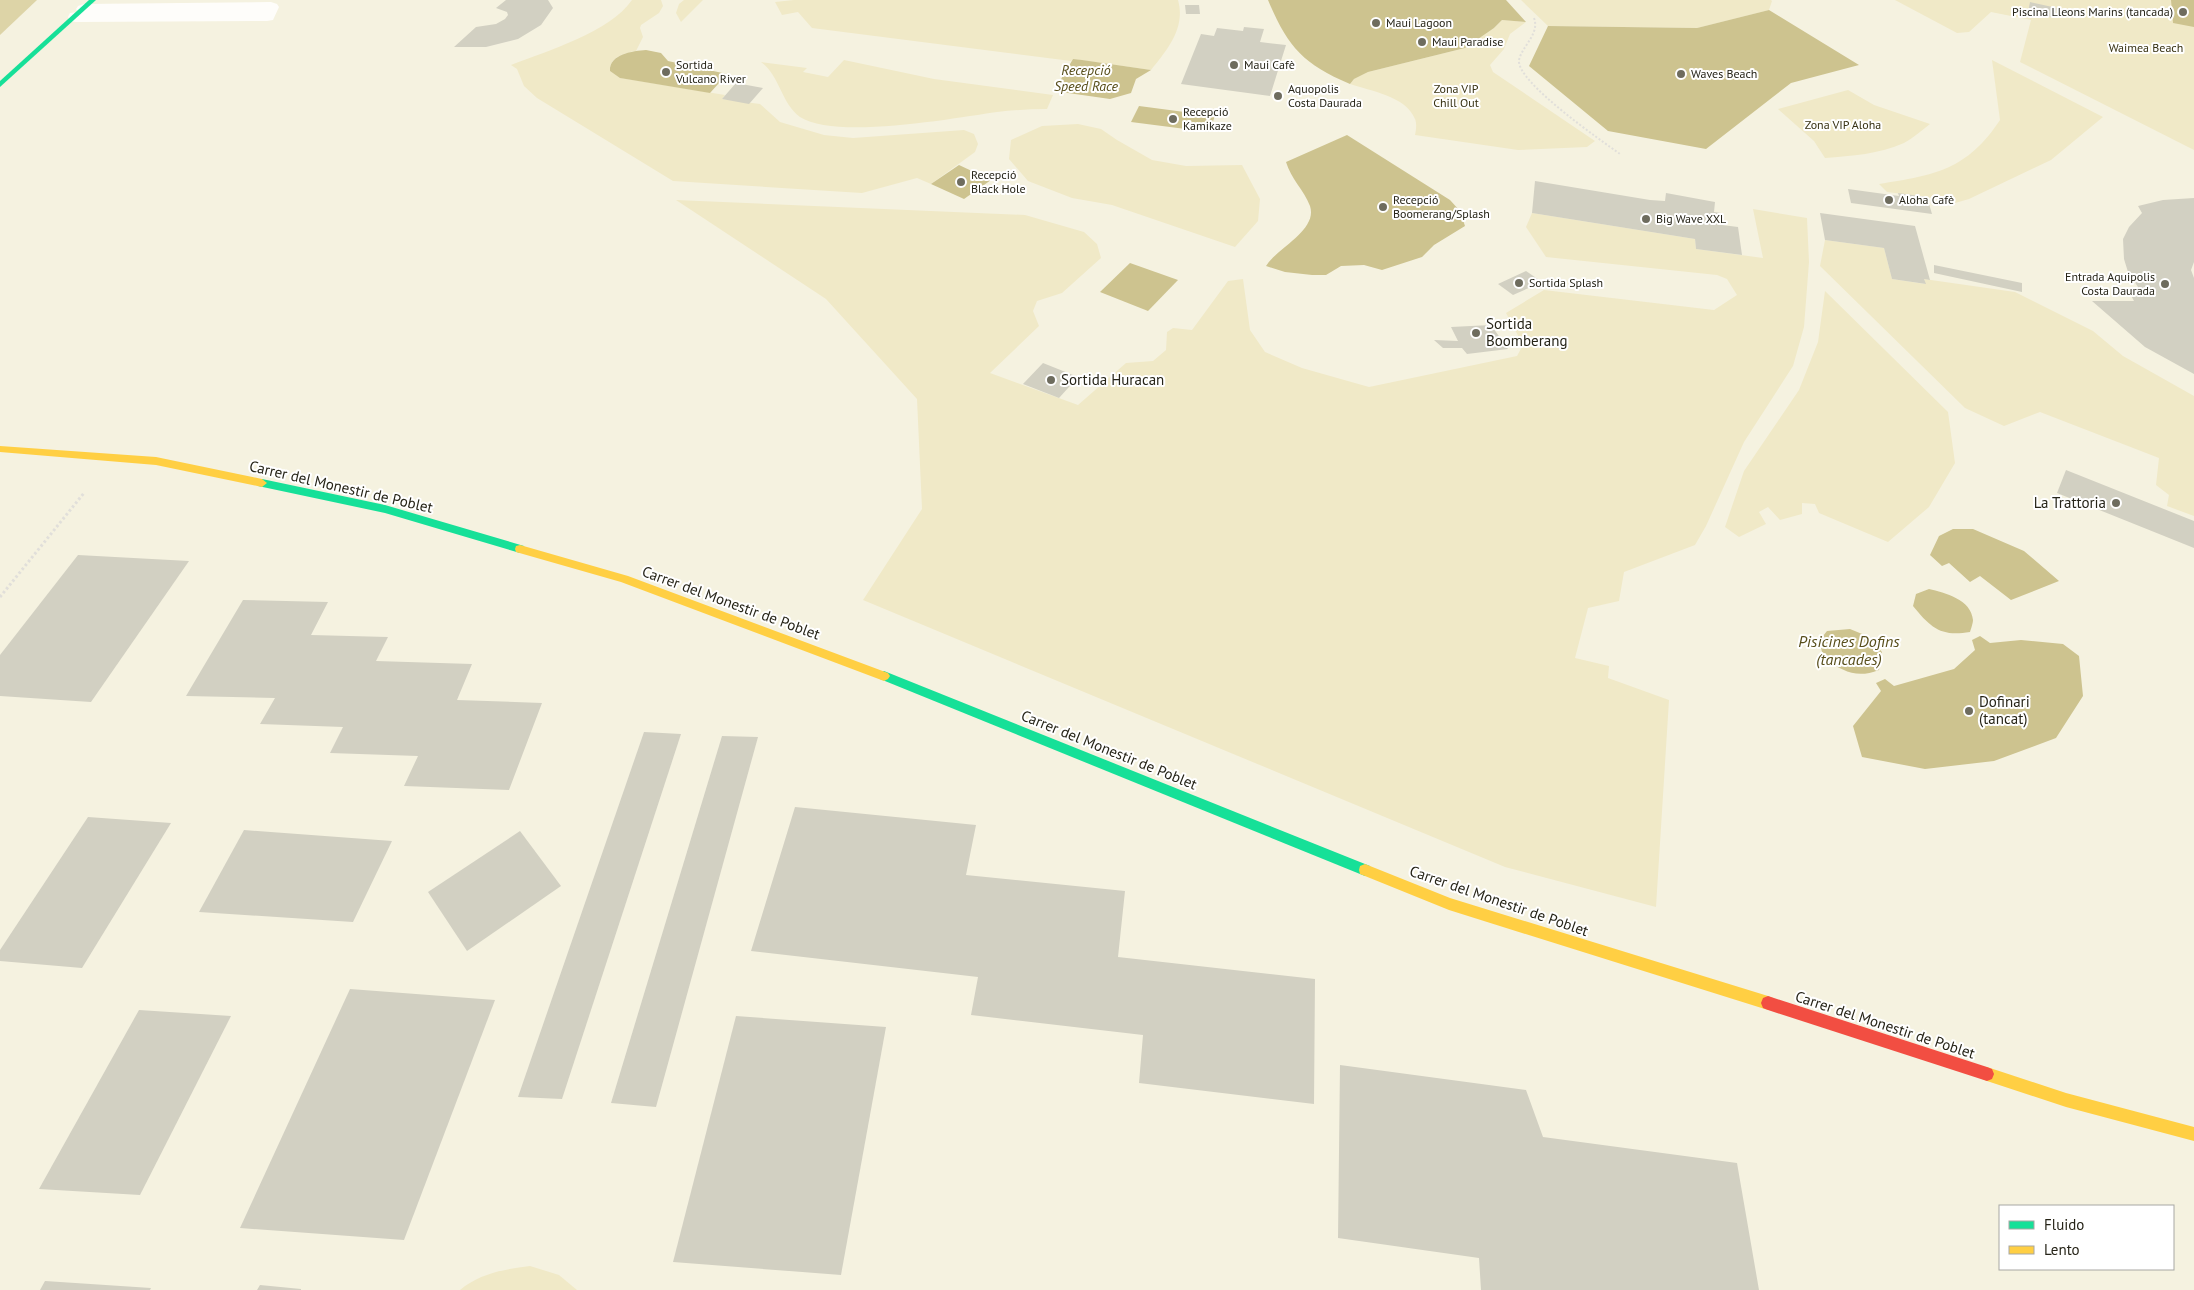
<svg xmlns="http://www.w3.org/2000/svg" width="2194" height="1290" viewBox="0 0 2194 1290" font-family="'PT Sans',sans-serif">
	<rect width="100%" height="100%" fill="#f5f2e0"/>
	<g fill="#f0e9c7">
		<path d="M632 0H661L663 6 659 13 641 25 640 28 643 37 636 51C625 53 609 57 610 71L621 78 725 95 722 99 760 104 780 122 824 135 853 138 964 130 974 134 978 144 975 152 931 184 917 178 862 193 673 181 537 98 524 86 517 69 511 65C547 51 610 32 632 0Z"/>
		<polygon points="684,0 703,0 681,22 676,13 679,4"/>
		<path d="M794 0H1178C1186 28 1167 50 1151 70L1073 59 1071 61 812 28 798 12 782 15 775 2Z"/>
		<polygon points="1521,0 1771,0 1772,1 1769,10 1697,28 1548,26"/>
		<polygon points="1895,0 2194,0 2194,150 2020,62 2031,20 1991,12 1969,32 1957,33"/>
		<path d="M1502 20 1526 22 1510 34 1504 49 1490 65 1493 72 1595 141 1587 147 1518 150 1415 135C1416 130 1417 124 1415 119 1406 96 1370 91 1350 84L1354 79 1368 72 1465 48 1494 28Z"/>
		<path d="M844 60 934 79 1053 95 1047 109C1030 109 1014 110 997 112 955 118 835 140 800 117 781 103 780 76 761 62L807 68 803 72 828 77Z"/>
		<path d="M1992 60 2103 117 2051 160 1969 199 1955 203 1927 197 1887 192 1879 184C1935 175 1967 170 2000 120Z"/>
		<path d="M1848 90 1874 105 1930 124C1921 131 1913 138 1904 143 1879 154 1852 156 1825 158L1814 141 1778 109Z"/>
		<polygon points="1078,124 1101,129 1117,140 1152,160 1186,166 1242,165 1260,199 1258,221 1235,247 1112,205 1072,198 1028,181 1009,159 1011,140 1042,126"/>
		<polygon points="676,200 1025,215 1084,232 1097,244 1101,258 1062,293 1037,301 1033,311 1039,326 990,373 1078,405 1126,363 1153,361 1166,350 1167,332 1173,328 1192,330 1228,281 1243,279 1250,330 1265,352 1302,368 1369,387 1517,356 1523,345 1506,313 1544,290 1714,310 1737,295 1727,279 1717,275 1546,257 1526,227 1532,213 1695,239 1696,249 1763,258 1753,209 1807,218 1809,262 1804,327 1793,366 1744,442 1706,526 1695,545 1624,572 1619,601 1588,608 1575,658 1609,666 1608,678 1669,700 1656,907 1505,867 863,600 922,509 917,399 826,299"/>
		<polygon points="1825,240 1884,248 1892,279 1925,284 1924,279 2015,292 2093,331 2123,356 2194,396 2194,516 2167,506 2169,495 2156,485 2159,458 2040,412 2004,426 1965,408 1820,266"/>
		<polygon points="1825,291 1948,412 1955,463 1929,507 1888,542 1819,513 1815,504 1802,503 1802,514 1780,520 1768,507 1759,512 1766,524 1739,537 1725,527 1744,471 1799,390 1818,342"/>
		<path d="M530 1266 559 1275 577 1290H460C480 1273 506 1269 530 1266Z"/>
	</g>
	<polygon fill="#ddd4a7" points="0,0 37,0 0,35"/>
	<g fill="#cdc38f">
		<path d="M1268 0H1506L1526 22 1502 20 1494 28 1465 48 1368 72 1354 79 1350 84C1302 63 1288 47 1268 0Z"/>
		<polygon points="2171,0 2194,0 2194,27 2173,23"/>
		<polygon points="1769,10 1859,65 1791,83 1706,149 1608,131 1529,66 1548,26 1697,28"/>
		<path d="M646 50 661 53 668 61 727 74 710 93 620 78 610 71C609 54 633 51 646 50Z"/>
		<polygon points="1073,59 1082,60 1151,70 1136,79 1131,93 1110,99 1054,91"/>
		<polygon points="1139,106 1215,116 1209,132 1131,122"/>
		<path d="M1347 135 1450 200 1460 211 1465 226 1434 245 1422 257 1382 270 1364 265 1341 266 1326 275H1312L1285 272 1266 266C1277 248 1318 230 1310 206 1304 190 1291 179 1286 162Z"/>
		<polygon points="959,165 991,180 964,199 931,184"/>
		<polygon points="1130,263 1178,280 1148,311 1100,292"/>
		<polygon points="1953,529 1973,529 2024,551 2059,581 2011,600 1980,576 1970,582 1949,563 1942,566 1930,555 1939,536"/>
		<path d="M1929 589C1945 593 1971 599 1973 620 1973 623 1971 629 1970 632 1941 637 1931 628 1913 606L1916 594Z"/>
		<path d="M1850 629 1867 636 1882 652 1879 670C1856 679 1844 671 1824 659L1819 641 1827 631Z"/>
		<polygon points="1980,636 1990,643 2021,640 2063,644 2079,656 2083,696 2056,738 1994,761 1925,769 1862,757 1853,726 1881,691 1876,683 1885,679 1894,686 1954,669 1975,650 1972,640"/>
	</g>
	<g fill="#d2d0c2">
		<polygon points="506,0 548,0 553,8 541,25 518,39 486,47 454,47 476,27 496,24 505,19 508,15 507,12 496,8"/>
		<polygon points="2030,2 2057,8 2055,18 2028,12"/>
		<polygon points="1185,5 1199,5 1200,14 1186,14"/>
		<polygon points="1244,27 1264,29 1260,42 1286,45 1270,96 1181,84 1201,34 1214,36 1217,28 1243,31"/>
		<polygon points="736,83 763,88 749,104 722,99"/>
		<polygon points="1535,181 1650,200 1665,201 1666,193 1715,202 1714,212 1721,213 1722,225 1738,227 1742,255 1696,249 1695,239 1532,213"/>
		<polygon points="1848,189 1899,196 1898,193 1927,197 1932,214 1851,203"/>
		<polygon points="2194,198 2194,262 2191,270 2194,278 2194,374 2145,347 2092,301 2134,301 2128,290 2140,290 2128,272 2124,259 2123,239 2129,227 2142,213 2138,206 2163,200"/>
		<polygon points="1820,213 1915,226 1930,280 1924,279 1926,284 1892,279 1884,248 1825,240"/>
		<polygon points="1934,265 2022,283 2022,292 1934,273"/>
		<polygon points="1526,271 1542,282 1513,295 1498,284"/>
		<polygon points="1491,325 1508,349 1467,354 1462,348 1443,348 1434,340 1458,341 1451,327"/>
		<polygon points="1043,363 1078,377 1059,398 1023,384"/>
		<polygon points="2066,470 2194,521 2194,548 2057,493"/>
		<polygon points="78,555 189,561 91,702 0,696 0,655"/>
		<polygon points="243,600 328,602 311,635 388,637 376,661 472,664 457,700 542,703 509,790 404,786 418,756 330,753 343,727 260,724 275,698 186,696"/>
		<polygon points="644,732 681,734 562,1099 518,1097"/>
		<polygon points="722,736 758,737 656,1107 611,1103"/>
		<polygon points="795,807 976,825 966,875 1125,891 1118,957 1315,979 1314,1104 1139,1083 1143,1035 971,1015 978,977 751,951"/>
		<polygon points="88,817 171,823 82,968 0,961 0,950"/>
		<polygon points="244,830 392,841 353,922 199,912"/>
		<polygon points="520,831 561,886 467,951 428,892"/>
		<polygon points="350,989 495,1000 404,1240 240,1228"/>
		<polygon points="139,1010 231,1016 140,1195 39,1189"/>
		<polygon points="736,1016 886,1027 841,1275 673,1262"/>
		<polygon points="1340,1065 1526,1090 1543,1137 1737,1163 1759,1290 1481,1290 1479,1258 1338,1238"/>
		<polygon points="45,1281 151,1288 150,1290 40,1290"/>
		<polygon points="260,1285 301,1289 301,1290 257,1290"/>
	</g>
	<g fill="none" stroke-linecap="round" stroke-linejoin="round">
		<path stroke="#e1dfda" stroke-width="2" stroke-dasharray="2 2" stroke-linecap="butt" d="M1534 18C1540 34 1522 46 1519 60 1516 82 1602 141 1620 154"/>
		<polyline stroke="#e1dfda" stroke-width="3" stroke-dasharray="2.5 2.5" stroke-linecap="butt" points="0,597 84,493"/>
		<polygon fill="#fefdfa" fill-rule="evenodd" points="271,2 277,4 279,7 273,20 267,21 76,22 70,21 68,17 70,13 78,12 76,9 78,6 84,4"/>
		<g fill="#16e098" fill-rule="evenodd">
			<polygon points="89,0 96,0 0,87 0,81"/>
			<polygon points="262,479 385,505 524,546 525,549 520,553 385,513 258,486 257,483 258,480"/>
			<polygon points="884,671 1370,866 1371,870 1370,874 1365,876 1360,874 880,679 878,676 880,673"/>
		</g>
		<g fill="#ffcf43" fill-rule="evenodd">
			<polygon points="0,446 156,457 262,479 267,483 262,487 156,465 0,452"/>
			<polygon points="520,545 628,576 888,673 890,676 888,679 884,681 621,582 516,552 515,549 516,546"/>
			<polygon points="1365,864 1450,898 1768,996 1773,998 1775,1003 1773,1008 1768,1010 1449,910 1360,874 1359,870 1360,866"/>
			<polygon points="1987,1067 2066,1093 2194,1127 2194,1141 2066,1107 1987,1081 1982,1079 1980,1074 1982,1069"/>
		</g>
		<polygon fill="#f24e42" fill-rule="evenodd" points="1768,996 1987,1067 1992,1069 1994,1074 1992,1079 1987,1081 1768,1010 1763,1008 1761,1003 1763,998"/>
	</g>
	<g fill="#6e6c5e" stroke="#fff" stroke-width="2">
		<circle cx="2183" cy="12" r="5"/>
		<circle cx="1376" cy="23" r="5"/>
		<circle cx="1422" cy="42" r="5"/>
		<circle cx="1234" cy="65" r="5"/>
		<circle cx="666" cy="72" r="5"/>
		<circle cx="1681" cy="74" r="5"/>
		<circle cx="1278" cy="96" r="5"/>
		<circle cx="1173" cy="119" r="5"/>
		<circle cx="961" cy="182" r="5"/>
		<circle cx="1889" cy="200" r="5"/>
		<circle cx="1383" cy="207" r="5"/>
		<circle cx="1646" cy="219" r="5"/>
		<circle cx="1519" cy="283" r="5"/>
		<circle cx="2165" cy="284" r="5"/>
		<circle cx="1476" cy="333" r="5"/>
		<circle cx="1051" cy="380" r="5"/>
		<circle cx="2116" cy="503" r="5"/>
		<circle cx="1969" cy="711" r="5"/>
	</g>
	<g text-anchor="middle" stroke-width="4" stroke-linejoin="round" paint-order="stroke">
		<g font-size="12" fill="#262418" stroke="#fff" text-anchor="start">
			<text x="2173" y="16" text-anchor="end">Piscina Lleons Marins (tancada)</text>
			<text x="1386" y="27">Maui Lagoon</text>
			<text x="1432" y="46">Maui Paradise</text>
			<text x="676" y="69">Sortida<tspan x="676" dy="14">Vulcano River</tspan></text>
			<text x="1244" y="69">Maui Cafè</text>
			<text x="1691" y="78">Waves Beach</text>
			<text x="1288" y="93">Aquopolis<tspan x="1288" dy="14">Costa Daurada</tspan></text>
			<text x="1183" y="116">Recepció<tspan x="1183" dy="14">Kamikaze</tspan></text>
			<text x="971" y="179">Recepció<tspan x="971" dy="14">Black Hole</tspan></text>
			<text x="1393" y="204">Recepció<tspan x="1393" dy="14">Boomerang/Splash</tspan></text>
			<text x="1899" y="204">Aloha Cafè</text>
			<text x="1656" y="223">Big Wave XXL</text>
			<text x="2155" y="281" text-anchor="end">Entrada Aquipolis<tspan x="2155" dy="14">Costa Daurada</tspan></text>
			<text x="1529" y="287">Sortida Splash</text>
		</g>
		<g font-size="12" fill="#373112" stroke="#fff">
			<text x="2146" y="52">Waimea Beach</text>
			<text x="1456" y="93">Zona VIP<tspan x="1456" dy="14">Chill Out</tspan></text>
			<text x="1843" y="129">Zona VIP Aloha</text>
		</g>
		<g font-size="14" font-style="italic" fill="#584e1b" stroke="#fff">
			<text x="1086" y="75">Recepció<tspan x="1086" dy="16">Speed Race</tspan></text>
		</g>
		<g font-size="15" fill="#262418" stroke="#fff" text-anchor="start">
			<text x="1486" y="329">Sortida<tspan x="1486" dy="17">Boomberang</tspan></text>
			<text x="1061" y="385">Sortida Huracan</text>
			<text x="2106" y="508" text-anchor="end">La Trattoria</text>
			<text x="1979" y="707">Dofinari<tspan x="1979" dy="17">(tancat)</tspan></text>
		</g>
		<g font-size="15" fill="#262418" stroke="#fff">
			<text transform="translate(341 487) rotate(13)" y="5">Carrer del Monestir de Poblet</text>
			<text transform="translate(731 603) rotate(20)" y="5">Carrer del Monestir de Poblet</text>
			<text transform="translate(1109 750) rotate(22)" y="5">Carrer del Monestir de Poblet</text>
			<text transform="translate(1499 901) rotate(19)" y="5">Carrer del Monestir de Poblet</text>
			<text transform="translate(1885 1025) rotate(18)" y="5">Carrer del Monestir de Poblet</text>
		</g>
		<g font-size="16" font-style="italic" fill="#584e1b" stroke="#fff">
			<text x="1849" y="647">Pisicines Dofins<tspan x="1849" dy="18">(tancades)</tspan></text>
		</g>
	</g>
	<rect x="1999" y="1205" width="175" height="65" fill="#ffffff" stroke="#a8a7a3"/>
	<rect x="2009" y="1221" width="25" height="8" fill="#16e098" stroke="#a8a7a3"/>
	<text x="2044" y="1230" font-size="15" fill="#262418">Fluido</text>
	<rect x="2009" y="1246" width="25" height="8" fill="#ffcf43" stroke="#a8a7a3"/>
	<text x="2044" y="1255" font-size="15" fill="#262418">Lento</text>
</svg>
